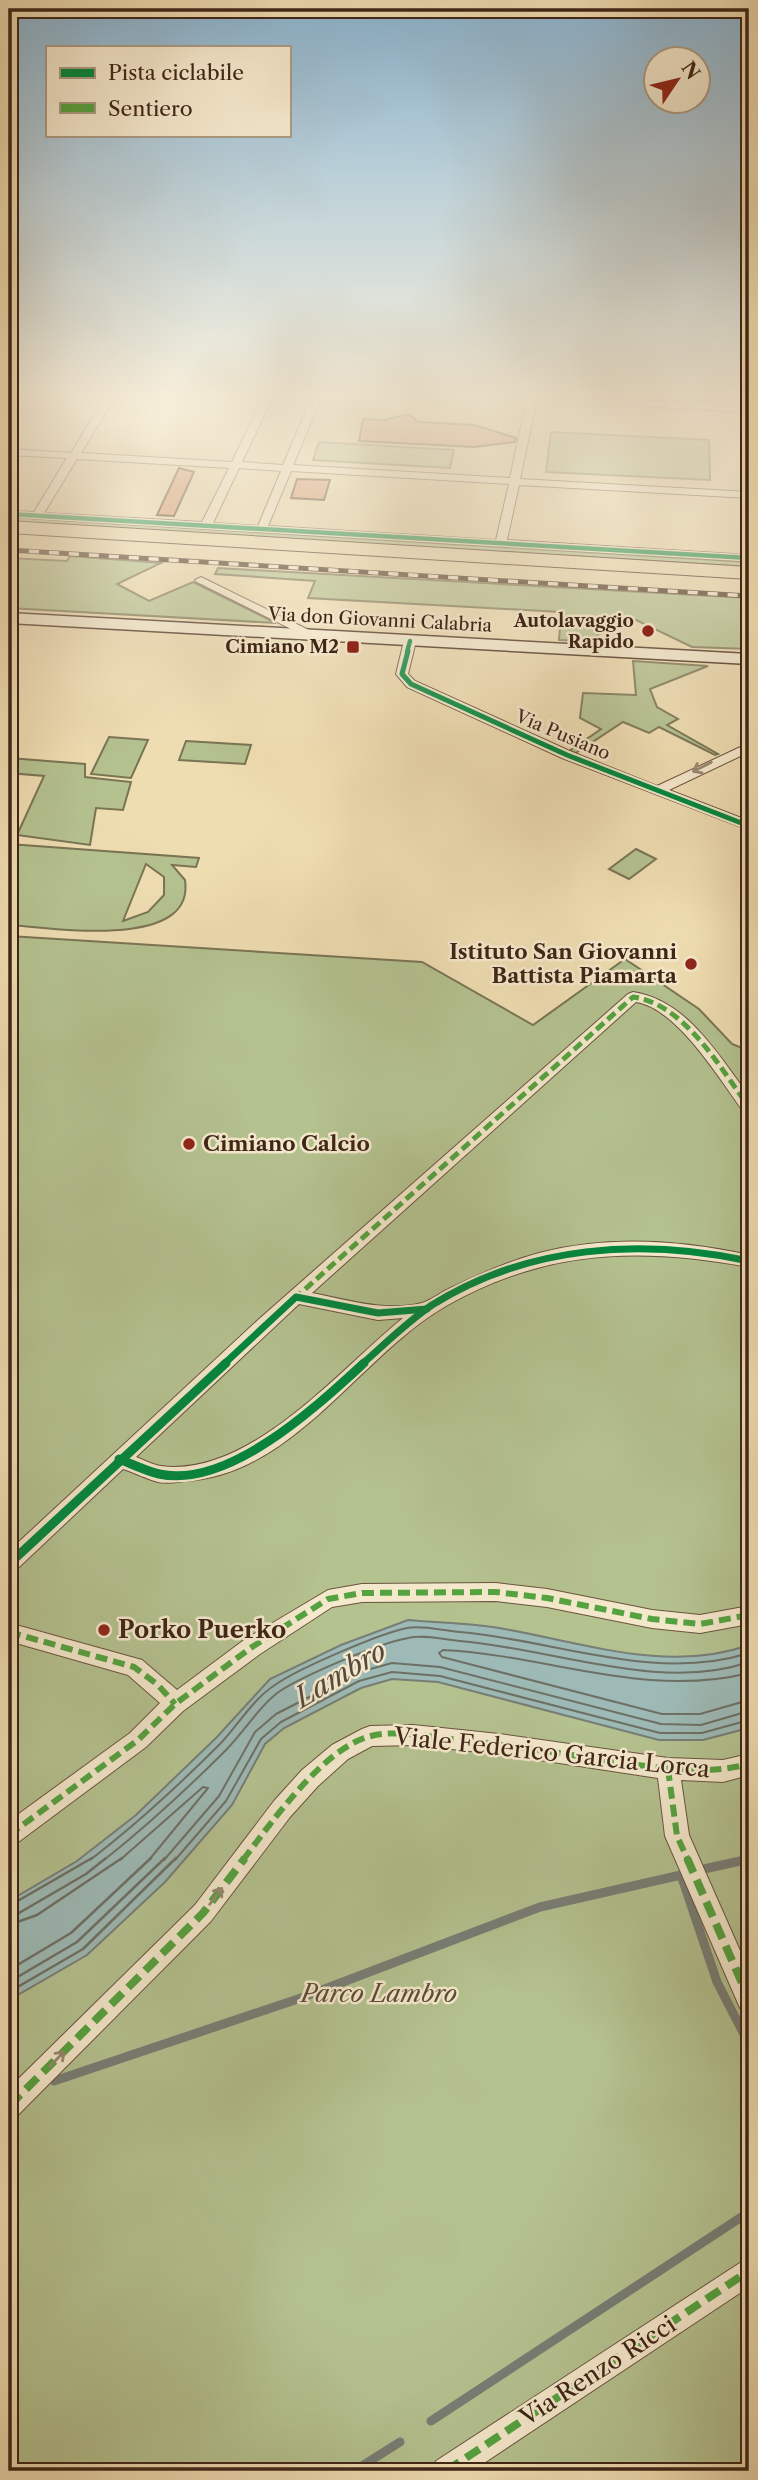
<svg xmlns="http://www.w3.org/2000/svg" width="758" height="2480" viewBox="0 0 758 2480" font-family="'Libre Caslon Text',serif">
	<rect width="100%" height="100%" fill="#efddb2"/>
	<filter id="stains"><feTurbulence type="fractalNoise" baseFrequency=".00286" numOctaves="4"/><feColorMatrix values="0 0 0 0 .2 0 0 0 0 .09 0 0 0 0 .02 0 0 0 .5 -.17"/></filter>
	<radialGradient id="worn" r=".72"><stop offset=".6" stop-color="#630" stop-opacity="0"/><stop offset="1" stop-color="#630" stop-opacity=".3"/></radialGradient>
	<g fill="#b4c290" stroke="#7a7454" stroke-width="2" fill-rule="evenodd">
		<polygon points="551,432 709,440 710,480 546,472"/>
		<polygon points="319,442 454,450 450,468 313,460"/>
		<polygon points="9,517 749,562 749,567 9,522"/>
		<polygon points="70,556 161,563 117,584 149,601 193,582 276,623 9,608 9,558 67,561"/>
		<polygon points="218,568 749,598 749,649 692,647 632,618 586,641 559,640 561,612 308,598 315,581 215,574"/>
		<polygon points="633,661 708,666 650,689 657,707 678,719 667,725 718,754 715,755 659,727 649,733 623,722 576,753 569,751 601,729 580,718 583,693 636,695"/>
		<polygon points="109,737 148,740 131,778 91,774"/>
		<polygon points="186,741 251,745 245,764 179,760"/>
		<polygon points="9,758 85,764 85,777 131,782 123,810 96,808 90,845 17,835 44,776 9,773"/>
		<path d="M9 844 199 858 196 867 172 865 185 880C196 952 47 927 9 925ZM146 864 164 877V895L148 912 123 921Z"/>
		<polygon points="636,849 656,859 629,879 609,869"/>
		<polygon points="9,936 422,962 533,1025 625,959 699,1009 732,1044 749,1051 749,2471 9,2471"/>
	</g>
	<path fill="#9dbab6" stroke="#777e76" stroke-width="2" d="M408 1620C438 1623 469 1623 499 1628 581 1642 668 1674 749 1645V1725L741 1730 703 1740H659L438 1682 392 1679 361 1688 284 1728 265 1744 232 1805 165 1882 87 1955 9 2000V1901L77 1861 136 1815 217 1737 270 1679 341 1645Z"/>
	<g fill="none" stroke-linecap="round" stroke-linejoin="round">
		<g stroke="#6e7066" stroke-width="2">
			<path d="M749 1673C645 1699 547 1655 443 1650L439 1653 442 1657 662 1714H700L749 1700"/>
			<path d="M90 1860C137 1824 179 1785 221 1743 238 1725 254 1698 275 1685 297 1669 381 1633 407 1628 423 1625 444 1631 460 1632 555 1640 654 1683 749 1653"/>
			<path d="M104 1860C147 1826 187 1789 226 1750 244 1732 260 1705 280 1691 305 1675 379 1643 408 1638 423 1634 445 1640 460 1641 551 1648 660 1693 749 1662"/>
			<polyline points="120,1860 203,1787 208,1788 149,1860"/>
			<polyline points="164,1860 219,1796 255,1732 276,1714 356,1673 392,1663 440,1667 661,1724 701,1725 749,1711"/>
			<polyline points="175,1860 226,1801 261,1739 281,1722 359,1681 392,1672 440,1676 660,1733 702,1733 749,1720"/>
		</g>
		<g stroke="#6e7066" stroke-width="2.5">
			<polyline points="9,1906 92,1858"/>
			<polyline points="9,1915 19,1913 86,1874 106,1858"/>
			<polyline points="9,1925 37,1915 122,1858"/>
			<polyline points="9,1970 71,1933 151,1858"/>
			<polyline points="9,1982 77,1942 165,1858"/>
			<polyline points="9,1992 83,1949 176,1858"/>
		</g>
		<polyline stroke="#777e76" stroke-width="7" points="744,1860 749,1859"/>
		<g stroke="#777e76" stroke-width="9">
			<polyline points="704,1869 749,1859"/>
			<polyline points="54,2081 301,1998 540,1907 681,1875 717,1982 749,2044"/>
			<polyline points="431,2421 749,2212"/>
			<polyline points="354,2471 400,2442"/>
		</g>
	</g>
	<g fill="#d99269" stroke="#3f2517" stroke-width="2">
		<polygon points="408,414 419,422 474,425 516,438 515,442 474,447 359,441 363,419 385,420"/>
		<polygon points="179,468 194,472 174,516 157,515"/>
		<polygon points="297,479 330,480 324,500 291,498"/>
	</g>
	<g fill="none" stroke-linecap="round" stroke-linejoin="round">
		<g stroke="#6b533e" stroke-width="2">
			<g id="street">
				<path d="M104 399H114L81 453 232 462 262 399H272L242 462 283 465 311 399H321L293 465 510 478 527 399H537L520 479 749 492V498L519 485 507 540 749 555V561L9 517V511L34 512 67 458 9 455V449L71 453ZM77 459 229 468 202 522 44 513ZM239 468 281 471 258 526 213 523ZM291 471 509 484 496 540 268 526Z"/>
				<polygon points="551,399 617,399 749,406 749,412 556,402"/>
				<polygon points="201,577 319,635 321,637 311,639 197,582 195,580"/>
				<polygon points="410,637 416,641 408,674 415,681 572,752 657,786 749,743 749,752 669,790 749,821 749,830 562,758 407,687 396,674 404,641"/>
				<path d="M633 992C687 1000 719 1056 749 1096V1112L743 1111C720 1080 677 1008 636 1002L312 1293C347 1300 386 1312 422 1303 432 1300 444 1290 455 1286 482 1273 510 1261 539 1253 608 1235 680 1240 749 1255V1267C639 1247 546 1249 446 1306 359 1356 294 1475 185 1481 177 1482 167 1484 158 1482 147 1479 135 1473 123 1469L16 1570 9 1573V1551L258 1320 628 994ZM299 1304 378 1320 403 1318C341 1368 250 1478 161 1466 153 1465 144 1460 136 1457Z"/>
				<polygon points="496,1583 547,1589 652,1610 700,1615 749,1606 749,1624 700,1633 652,1628 547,1607 496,1601 362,1602 332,1607 260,1654 183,1711 146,1747 17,1843 9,1846 9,1821 130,1733 160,1703 128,1675 9,1641 9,1623 142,1660 177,1690 244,1640 328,1590 362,1584"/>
				<polygon points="413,1725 499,1734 668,1758 723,1760 749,1754 749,1775 723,1782 681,1780 689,1835 749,1971 749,2011 740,2008 665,1836 658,1778 499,1754 413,1745 372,1746 348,1759 318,1786 290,1817 211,1921 18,2115 9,2119 9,2088 195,1905 274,1801 302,1770 332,1745 362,1729 370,1726"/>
				<polygon points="749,2257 749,2287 472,2471 432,2471 436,2461"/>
			</g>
		</g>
		<g stroke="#3f2517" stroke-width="3">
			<polygon id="secondary" points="9,613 749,654 749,664 9,623"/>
		</g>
		<g stroke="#3f2517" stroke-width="2">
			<polygon id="highway" points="9,521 749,567 749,579 9,533"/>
		</g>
		<use href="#street" fill="#f5e9cd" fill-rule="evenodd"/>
		<use href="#secondary" fill="#f5e9cd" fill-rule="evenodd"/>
		<use href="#highway" fill="#efddb2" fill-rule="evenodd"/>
		<g stroke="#3f2517" stroke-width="5">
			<polyline id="rail" points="9,550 749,596"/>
		</g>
		<use href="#rail" stroke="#f5e9cd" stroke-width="3.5" stroke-dasharray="10" stroke-linecap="butt"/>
		<path stroke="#54a340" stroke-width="5" stroke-dasharray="10 5" stroke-linecap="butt" d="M294 1299 633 997C685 1004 720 1068 749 1107"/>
		<g stroke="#54a340" stroke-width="6" stroke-dasharray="12 6" stroke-linecap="butt">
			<polyline points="9,1632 134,1667 158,1685 175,1704"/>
			<polyline points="668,1769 677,1836 688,1860"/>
			<polyline points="9,1835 138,1740 175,1704 252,1647 328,1599 362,1593 496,1592 547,1598 652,1619 700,1624 749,1615"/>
			<path d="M243 1860C271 1823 324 1747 371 1736 395 1730 425 1736 450 1739 499 1744 548 1751 597 1759 647 1766 699 1777 749 1764"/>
		</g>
		<g stroke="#54a340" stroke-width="8" stroke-dasharray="16 8" stroke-linecap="butt">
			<polyline points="687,1858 749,1999"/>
			<polyline points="9,2106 203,1913 245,1858"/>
			<polyline points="446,2471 749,2271"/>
		</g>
		<g stroke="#f5e9cd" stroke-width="7">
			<g id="cycleway-far3">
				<polyline points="9,514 749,558"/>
				<polyline points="407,652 410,641"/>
			</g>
		</g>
		<g stroke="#f5e9cd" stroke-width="9">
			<polyline id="cycleway-far2" points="408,651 402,674 411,684 567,755 749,826"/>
		</g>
		<g stroke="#f5e9cd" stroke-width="11">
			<g id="cycleway-far1">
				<polyline points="224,1364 296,1297 378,1313 427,1309"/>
				<path d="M362 1364C385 1344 407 1322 432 1305 528 1245 641 1238 749 1261"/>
			</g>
		</g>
		<g stroke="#f5e9cd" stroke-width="13">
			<g id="cycleway">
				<path d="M119 1459C132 1464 146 1471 159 1474 229 1489 317 1406 364 1363"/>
				<polyline points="9,1564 226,1363"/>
			</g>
		</g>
		<use href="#cycleway-far3" stroke="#00873e" stroke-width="4.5"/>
		<use href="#cycleway-far2" stroke="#00873e" stroke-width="5"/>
		<use href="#cycleway-far1" stroke="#00873e" stroke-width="7"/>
		<use href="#cycleway" stroke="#00873e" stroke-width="9"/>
	</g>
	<defs><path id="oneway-shaft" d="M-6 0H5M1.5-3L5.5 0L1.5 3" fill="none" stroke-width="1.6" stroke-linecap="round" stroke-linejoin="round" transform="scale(1.75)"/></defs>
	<g stroke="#9a8772">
		<use href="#oneway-shaft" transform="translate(702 767) rotate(153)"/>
		<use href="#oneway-shaft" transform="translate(216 1896) rotate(-53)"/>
		<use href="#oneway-shaft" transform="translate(57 2059) rotate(-45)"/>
	</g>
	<linearGradient id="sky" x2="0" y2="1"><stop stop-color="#8ab6d4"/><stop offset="0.53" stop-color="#f8f0dc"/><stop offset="1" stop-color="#f8f0dc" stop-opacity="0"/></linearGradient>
	<rect width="758" height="746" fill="url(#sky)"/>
	<g fill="#8f2418" stroke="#f5e9cd" stroke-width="2.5">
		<circle cx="648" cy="631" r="7"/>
		<rect x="346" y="640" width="14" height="14" rx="3.5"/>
		<circle cx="691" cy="964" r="7"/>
		<circle cx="189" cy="1144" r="7"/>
		<circle cx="104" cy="1630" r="7"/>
	</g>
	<g text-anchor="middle" stroke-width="5" stroke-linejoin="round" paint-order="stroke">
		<g font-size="18" fill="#3f2517" stroke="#f5e9cd">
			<text transform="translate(380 620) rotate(3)" y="6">Via don Giovanni Calabria</text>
			<text transform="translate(563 735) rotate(23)" y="6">Via Pusiano</text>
		</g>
		<g font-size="18" font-weight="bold" fill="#3f2517" stroke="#f5e9cd" text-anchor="end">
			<text x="634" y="627">Autolavaggio<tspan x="634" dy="21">Rapido</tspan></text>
			<text x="339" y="653">Cimiano M2</text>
		</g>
		<g font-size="21" font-weight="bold" fill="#3f2517" stroke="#f5e9cd" text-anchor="end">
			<text x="677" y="959">Istituto San Giovanni<tspan x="677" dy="24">Battista Piamarta</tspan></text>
			<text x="203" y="1151" text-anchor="start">Cimiano Calcio</text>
		</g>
		<g font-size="24" font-weight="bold" fill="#3f2517" stroke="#f5e9cd" text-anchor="start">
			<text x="118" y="1638">Porko Puerko</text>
		</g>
		<g font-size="24" fill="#3f2517" stroke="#f5e9cd">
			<text transform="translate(552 1753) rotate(6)" y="8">Viale Federico Garcia Lorca</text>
			<text transform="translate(598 2371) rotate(-33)" y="8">Via Renzo Ricci</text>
		</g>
		<g font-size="24" font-style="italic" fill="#5c4c35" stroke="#f5e9cd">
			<text x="379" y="2002">Parco Lambro</text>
		</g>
		<g font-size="28" font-style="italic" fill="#564a3f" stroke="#f5e9cd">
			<text transform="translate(340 1674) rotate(-31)" y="10">Lambro</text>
		</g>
	</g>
	<rect width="758" height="2480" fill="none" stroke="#efddb2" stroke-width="35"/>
	<rect x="10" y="10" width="737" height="2459" fill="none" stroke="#3f2517" stroke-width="3.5"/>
	<rect x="18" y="18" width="723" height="2445" fill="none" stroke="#3f2517" stroke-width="2"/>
	<rect x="46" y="46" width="245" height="91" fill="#f5e9cd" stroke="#ac9b84" stroke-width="2"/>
	<rect x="60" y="68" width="35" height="10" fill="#00873e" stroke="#ac9b84" stroke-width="2"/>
	<text x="108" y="80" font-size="21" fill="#3f2517">Pista ciclabile</text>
	<rect x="60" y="103" width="35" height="10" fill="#54a340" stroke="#ac9b84" stroke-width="2"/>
	<text x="108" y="116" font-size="21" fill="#3f2517">Sentiero</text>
	<g transform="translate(677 80) rotate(55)"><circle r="33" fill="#f5e9cd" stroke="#ac9b84" stroke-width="2"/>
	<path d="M0-5L12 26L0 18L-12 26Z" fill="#8f2418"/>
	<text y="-10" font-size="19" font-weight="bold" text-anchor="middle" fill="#3f2517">N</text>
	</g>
	<rect width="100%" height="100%" filter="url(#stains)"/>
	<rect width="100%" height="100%" fill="url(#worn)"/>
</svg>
